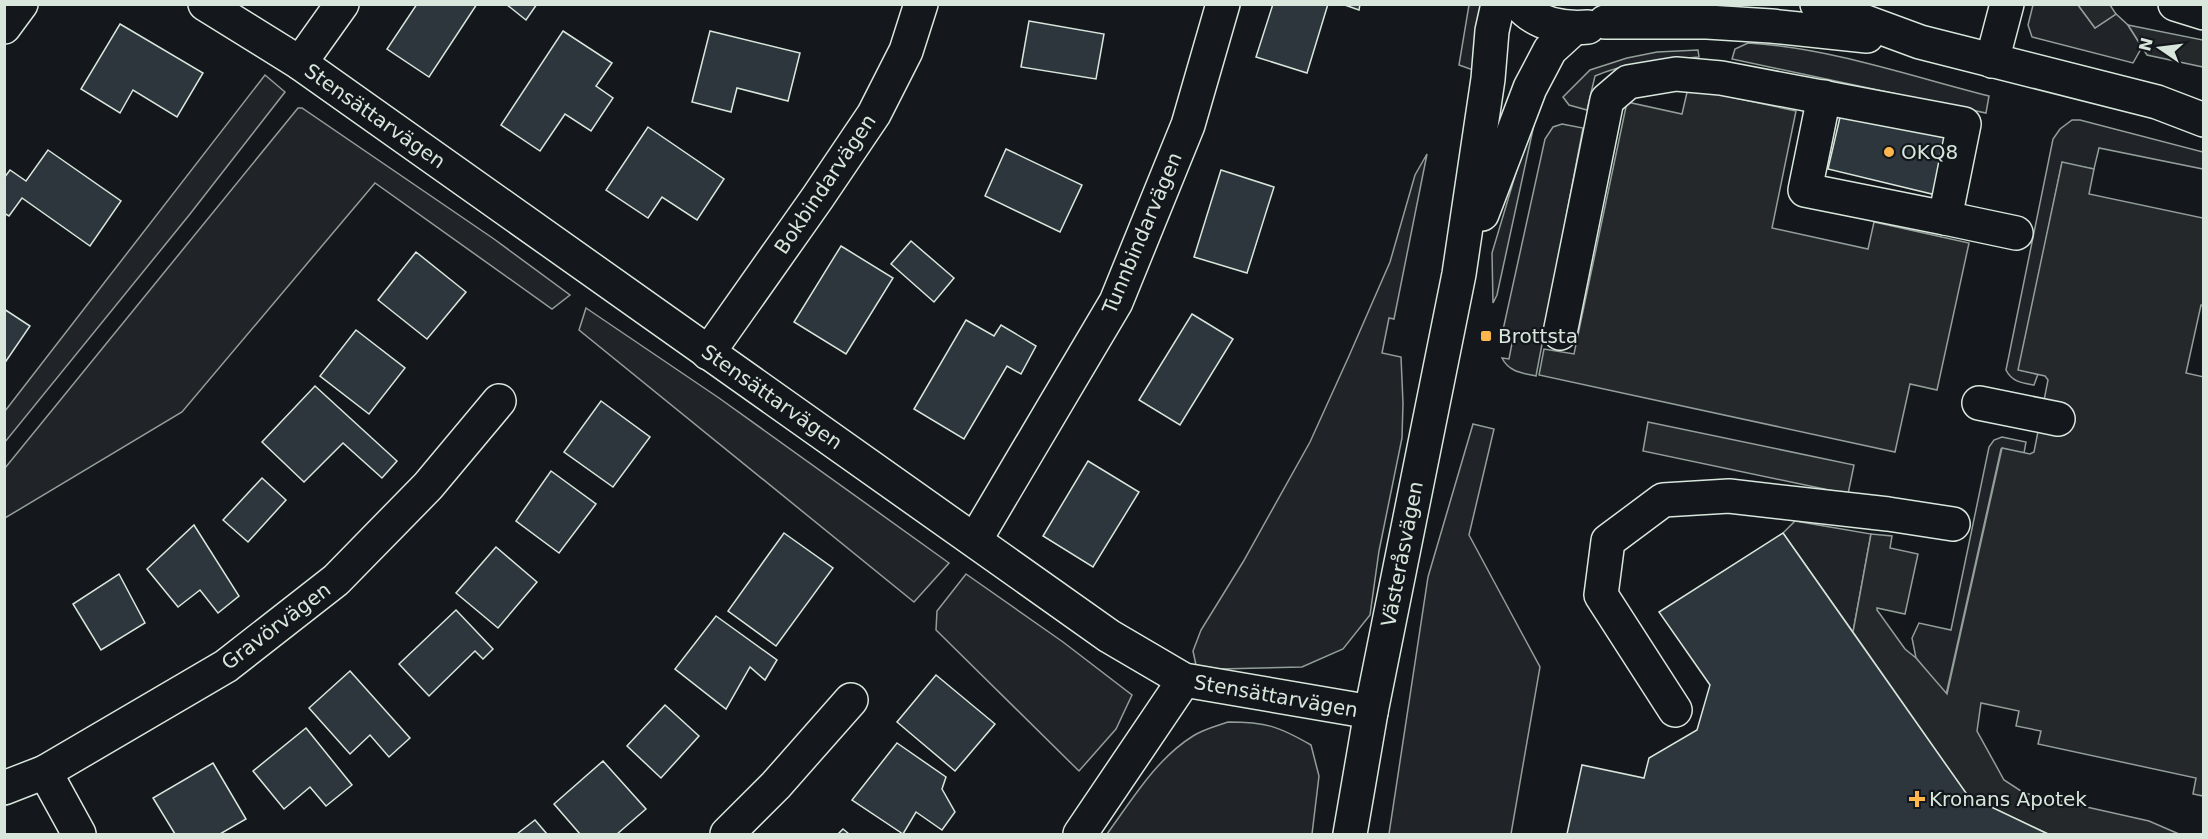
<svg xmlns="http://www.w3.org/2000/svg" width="2208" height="839" viewBox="0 0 2208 839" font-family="'DejaVu Sans',sans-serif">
	<rect width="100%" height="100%" fill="#14181c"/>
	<g fill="#202428" stroke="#939e99" stroke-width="1.5">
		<polygon points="1469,5 1481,5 1473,70 1459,65"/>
		<polygon points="2033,5 2078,5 2095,28 2116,14 2128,25 2142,47 2133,63 2032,37 2028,25"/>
		<path d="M1748 43C1830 48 1910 76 1989 96L1986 113 1732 59 1735 49Z"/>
		<path d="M1698 50 1699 57C1663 60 1627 62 1595 76L1587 110 1569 105 1563 97 1590 70 1627 58 1657 52Z"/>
		<polygon points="265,75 285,92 190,214 5,442 5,411"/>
		<polygon points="298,108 302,108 494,239 570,295 552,309 375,183 182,412 5,518 5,468"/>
		<polygon points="1532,119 1535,120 1497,295 1493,303 1492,253"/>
		<path d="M2072 120H2080L2203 152V169L2099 148 2094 169 2062 163 2019 370 2038 374 2034 385C2022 383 2012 382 2006 370L2053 139 2060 129Z"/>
		<path d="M1562 124 1583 128 1536 376C1522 373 1509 372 1502 358L1509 359 1514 333 1503 330 1545 139 1553 127Z"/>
		<polygon points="1427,154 1394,319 1389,318 1382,353 1401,357 1403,403 1402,438 1379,551 1370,615 1343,649 1302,667 1219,669 1196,665 1193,651 1201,630 1243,562 1310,442 1349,356 1390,262 1415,175"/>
		<polygon points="586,308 719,398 949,563 914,602 579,330"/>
		<polygon points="1473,424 1494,429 1469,535 1540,667 1511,834 1389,834 1428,577"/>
		<polygon points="2002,437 2026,442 2024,453 2001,449 1946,695 1916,658 1912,638 1919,623 1951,630 1989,447 1994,440"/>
		<polygon points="1795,521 1871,534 1853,632 1783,533"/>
		<polygon points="966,574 1063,642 1132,695 1116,729 1079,771 936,630 937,611"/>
		<path d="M1228 722C1266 722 1278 726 1311 745L1319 776 1312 834H1107C1132 800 1156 759 1193 736 1204 729 1217 726 1228 722Z"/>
	</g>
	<g fill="#24282b" stroke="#939e99" stroke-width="1.5">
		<polygon points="2078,5 2110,5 2116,14 2095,28"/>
		<polygon points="2128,25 2203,40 2203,67 2147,55"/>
		<polygon points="1688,88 1796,111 1772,228 1868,249 1874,222 1969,243 1937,390 1910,384 1895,452 1539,375 1544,349 1574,354 1627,102 1682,114"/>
		<polygon points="2062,162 2094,169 2089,194 2203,218 2203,306 2201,305 2186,373 2204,377 2203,796 2193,794 2196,778 2038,744 2041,731 2016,726 2019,711 1981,703 1977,731 2004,780 2024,793 2149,821 2179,834 2048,834 1968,796 1853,632 1871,534 1892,536 1890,548 1918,554 1905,614 1877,608 1877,610 1905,649 1916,658 1947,694 2002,448 2030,454 2034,452 2048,380 2045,376 2018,370"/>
		<polygon points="1648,422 1854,465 1848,494 1643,451"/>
	</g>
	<g fill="#2c363c" stroke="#d8e6dc" stroke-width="1.5">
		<polygon points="417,4 477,4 429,77 387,49"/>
		<polygon points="506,4 537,4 526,20"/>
		<polygon points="1273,4 1328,4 1307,73 1256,57"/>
		<polygon points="1342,4 1360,4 1359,10"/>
		<polygon points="1029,21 1104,34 1096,79 1021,67"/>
		<polygon points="120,24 203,73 177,117 133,90 120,113 81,89"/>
		<polygon points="563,31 612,63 596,86 613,98 591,131 565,114 540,151 501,125"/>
		<polygon points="710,31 800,53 788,101 737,88 731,112 692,102"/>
		<polygon points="1841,113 1950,139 1936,195 1828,169"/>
		<polygon points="648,127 724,179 697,220 662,197 648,218 606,190"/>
		<polygon points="1006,149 1082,185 1060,232 985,196"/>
		<polygon points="48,150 121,201 90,246 22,198 9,216 4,213 4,178 10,170 26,181"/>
		<polygon points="1221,170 1274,187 1247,273 1194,257"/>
		<polygon points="911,241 954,278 934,302 891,264"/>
		<polygon points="841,246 893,278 846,354 794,322"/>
		<polygon points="416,252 466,292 427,339 378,300"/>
		<polygon points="4,309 30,326 4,364"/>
		<polygon points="1192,314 1233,339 1180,425 1139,400"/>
		<polygon points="966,320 994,336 1001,325 1036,346 1021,374 1007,366 964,439 914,409"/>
		<polygon points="356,330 405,368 369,414 320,376"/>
		<polygon points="315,386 397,461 382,478 343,443 304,482 262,442"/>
		<polygon points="601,401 650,437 613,487 564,452"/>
		<polygon points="1088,461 1139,492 1093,567 1043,536"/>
		<polygon points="551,471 596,504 559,553 516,521"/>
		<polygon points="262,478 286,500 248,542 223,520"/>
		<polygon points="194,525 239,596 218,613 200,590 178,607 147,569"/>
		<polygon points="784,533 833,568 776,646 728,611"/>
		<polygon points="1783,533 1968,796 2048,834 1567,834 1582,765 1644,778 1649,758 1697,730 1710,685 1659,612"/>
		<polygon points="496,547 537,582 498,628 456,593"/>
		<polygon points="119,574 145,623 101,650 73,604"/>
		<polygon points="456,610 493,649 483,659 475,651 429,696 399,664"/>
		<polygon points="716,616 777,660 765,680 750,667 726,709 675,669"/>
		<polygon points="350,671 410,738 389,757 370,735 350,754 309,708"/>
		<polygon points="936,675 995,724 955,771 897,722"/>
		<polygon points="665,705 699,736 661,778 627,746"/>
		<polygon points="306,728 352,785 326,806 310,787 284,809 253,771"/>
		<polygon points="897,743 946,777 942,789 955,812 942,830 916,812 903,834 852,800"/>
		<polygon points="603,761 646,809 617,834 580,834 554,804"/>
		<polygon points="213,763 246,819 220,834 175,834 153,798"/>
		<polygon points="535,820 547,834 517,834"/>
		<polygon points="843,829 849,834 838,834"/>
	</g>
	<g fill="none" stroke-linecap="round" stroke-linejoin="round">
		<g stroke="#d8e6dc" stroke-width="36">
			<g id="minor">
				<polyline points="205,4 300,63 1109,636 1184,680 1371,712"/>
				<path d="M1519 4C1537 25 1563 29 1588 27"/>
				<polyline points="1817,4 1920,42 2157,102 2204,120"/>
				<polyline points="2175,4 2204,13"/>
				<polyline points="1605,22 1707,22 1771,26 1867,36"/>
				<polyline points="4,27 21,4"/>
				<polyline points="1992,61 2007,4"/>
				<polyline points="300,63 342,4"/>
				<polyline points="1824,97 1805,190 1945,218"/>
				<polyline points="1482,214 1530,88 1550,50 1573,29"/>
				<polyline points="1560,333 1607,100 1628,82 1676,74 1721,78 1964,124 1945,218 2016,233"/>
				<polyline points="708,353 818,197 874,114 906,51 921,4"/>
				<polyline points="1979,403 2058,419"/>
				<polyline points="975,540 1116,302 1188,125 1223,4"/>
				<polyline points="1675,710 1601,595 1608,541 1663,500 1729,496 1888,514 1953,524"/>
				<polyline points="45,772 79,834"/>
				<polyline points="4,788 45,772 226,666 336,580 428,486 499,401"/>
				<polyline points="727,834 776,785 851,700"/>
				<polyline points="1080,834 1184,680"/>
				<polyline points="1350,834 1371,712 1459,274 1488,79 1492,31 1498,4"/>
			</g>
		</g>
		<use href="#minor" stroke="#14181c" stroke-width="33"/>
	</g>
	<g fill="#ffb74d" stroke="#14181c" stroke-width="2">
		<circle cx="1889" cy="152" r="6"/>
		<rect x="1480" y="330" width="12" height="12" rx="3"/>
		<path d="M1914 790h6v6h6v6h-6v6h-6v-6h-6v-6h6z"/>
	</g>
	<g text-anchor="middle" stroke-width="4.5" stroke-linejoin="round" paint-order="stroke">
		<g font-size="20" fill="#d8e6dc" stroke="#14181c">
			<text transform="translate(375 116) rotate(35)" y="7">Stensättarvägen</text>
			<text transform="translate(825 184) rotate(-56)" y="7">Bokbindarvägen</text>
			<text transform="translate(1142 233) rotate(-67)" y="7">Tunnbindarvägen</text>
			<text transform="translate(772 397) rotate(35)" y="7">Stensättarvägen</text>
			<text transform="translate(1402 554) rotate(-79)" y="7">Västeråsvägen</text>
			<text transform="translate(276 626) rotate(-37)" y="7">Gravörvägen</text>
			<text transform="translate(1276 696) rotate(10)" y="7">Stensättarvägen</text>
		</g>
		<g font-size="20" fill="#d8e6dc" stroke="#14181c" text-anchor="start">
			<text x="1901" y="159">OKQ8</text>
			<text x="1498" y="343">Brottsta</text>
			<text x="1929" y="806">Kronans Apotek</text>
		</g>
	</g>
	<rect width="2208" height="839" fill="none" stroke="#d8e6dc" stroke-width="12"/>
	<g transform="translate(2160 48) rotate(284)" stroke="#14181c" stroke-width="4.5" paint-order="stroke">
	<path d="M0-4.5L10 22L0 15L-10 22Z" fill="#d8e6dc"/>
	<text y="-9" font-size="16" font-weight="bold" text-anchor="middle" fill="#d8e6dc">N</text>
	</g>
</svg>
